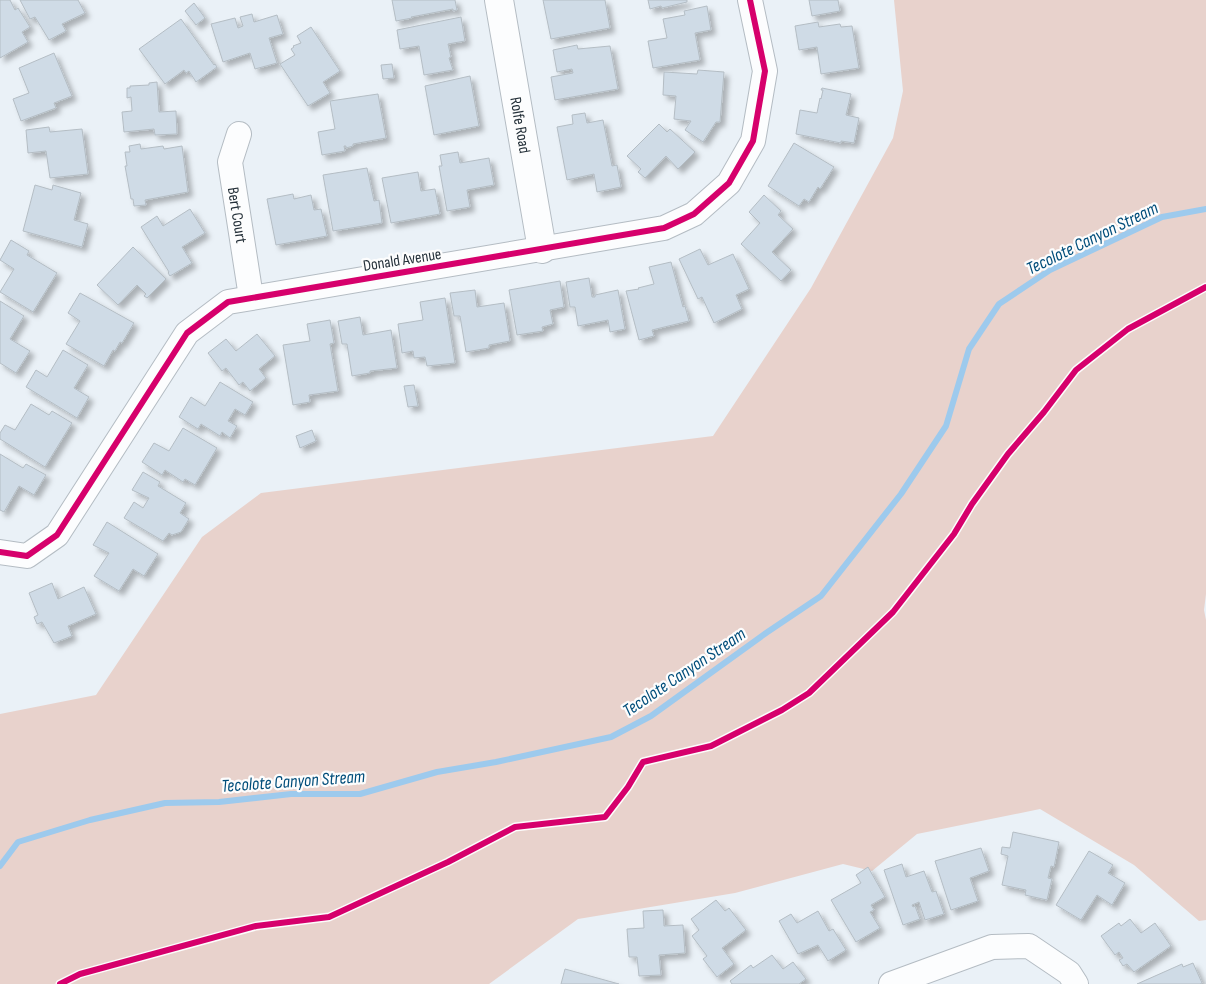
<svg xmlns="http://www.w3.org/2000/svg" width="1206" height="984" viewBox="0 0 1206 984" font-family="'Sofia Sans Condensed',sans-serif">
	<defs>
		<filter id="shadow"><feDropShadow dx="4.5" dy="4.5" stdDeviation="2.5" flood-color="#0004"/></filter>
	</defs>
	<rect width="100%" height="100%" fill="#eaf1f7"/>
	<polygon fill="#e8d2cc" points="894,0 1206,0 1206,594 1204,610 1206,620 1206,920 1199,921 1134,865 1040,809 917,834 872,871 843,864 735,893 578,919 489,984 0,984 0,714 96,695 202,537 261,493 713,436 811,288 893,138 903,91"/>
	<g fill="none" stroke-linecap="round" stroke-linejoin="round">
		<polyline stroke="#9dcaed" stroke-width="6" points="0,866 18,842 90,820 165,803 219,802 291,794 360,794 437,772 496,762 611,737 651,716 766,633 821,596 901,494 946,426 969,349 999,304 1050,270 1162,217 1206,209"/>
	</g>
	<g fill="#cfdbe6" stroke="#b4bdc4" filter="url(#shadow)">
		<polygon points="0,0 10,0 15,10 18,8 30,27 22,32 28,42 0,58"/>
		<polygon points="20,0 78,0 85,13 62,24 66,31 49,40 35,17 30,19"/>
		<polygon points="392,0 455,0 457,10 453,11 453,9 411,17 412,18 396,21"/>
		<polygon points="543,0 605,0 610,28 551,39"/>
		<polygon points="648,0 687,0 687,2 662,8 661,6 650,9"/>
		<polygon points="809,0 838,0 840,11 812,16"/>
		<polygon points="194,3 205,18 196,25 185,11"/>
		<polygon points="707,6 711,30 695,33 700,60 653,68 648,41 667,38 663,19 685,15 684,11"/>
		<polygon points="252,14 254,22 277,15 283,34 269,38 277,63 255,69 250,53 223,62 211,24 235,18 238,28 243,26 240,17"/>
		<polygon points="461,17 465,41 448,44 451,57 449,58 453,70 424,75 419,46 400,49 397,30"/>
		<polygon points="181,19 214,65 215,64 217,67 196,82 189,71 186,73 184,70 165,84 139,49"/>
		<polygon points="818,22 819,27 840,24 841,27 852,26 859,68 821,74 817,47 799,50 795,26"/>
		<polygon points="311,27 340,71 323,82 330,93 308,106 280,64 295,55 291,49 294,47 293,46 301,43 297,36"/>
		<polygon points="577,45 578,49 610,46 618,89 555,100 551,77 573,73 572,69 557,72 553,50"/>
		<polygon points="54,53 72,96 54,103 56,108 21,121 13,99 29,93 19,68"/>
		<polygon points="392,64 394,78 383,79 381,65"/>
		<polygon points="698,70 724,72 720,122 716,122 703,142 685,130 691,121 674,119 676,96 663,95 664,72 697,74"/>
		<polygon points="470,76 479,126 434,135 425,86"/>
		<polygon points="157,82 159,112 176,111 177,134 155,135 154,129 124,132 122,112 132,111 131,97 127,98 127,88 130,88 130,86 149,85 149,83"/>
		<polygon points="822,88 851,94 846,115 859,118 854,143 841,141 841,143 796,134 800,110 817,113 820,98 821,99 823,90 821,90"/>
		<polygon points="378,94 386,138 353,144 353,146 346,148 346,146 344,146 345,151 322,155 318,132 335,129 330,101"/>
		<polygon points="585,113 587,123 603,120 612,166 617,165 621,187 597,192 594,174 567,180 557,127 573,124 572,115"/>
		<polygon points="659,124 667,132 670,129 695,152 678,169 666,156 645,178 638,172 641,169 627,156"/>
		<polygon points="49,127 50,132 82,129 88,174 50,178 46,151 28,153 26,130"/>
		<polygon points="794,143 834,167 820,189 818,187 809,202 804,199 799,206 768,186"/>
		<polygon points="140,144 141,149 163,146 164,149 182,146 188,192 145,200 146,205 134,206 133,199 131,199 125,166 127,166 125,152 130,152 129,146"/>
		<polygon points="458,152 460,163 489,158 494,185 467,190 470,207 447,211 439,166 442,166 440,155"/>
		<polygon points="367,168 374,201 379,200 382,223 333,231 323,175"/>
		<polygon points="418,172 421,191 435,189 440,214 391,223 382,178"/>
		<polygon points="35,185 52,190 53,185 81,193 74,220 88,224 82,247 23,231"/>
		<polygon points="293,194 294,199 311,195 314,210 321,209 327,236 276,245 267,199"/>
		<polygon points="764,195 781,211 778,215 793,229 772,252 791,270 781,281 741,244 760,223 749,212"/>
		<polygon points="190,209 205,233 182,247 192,263 170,276 168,273 169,272 141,227 157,216 163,226"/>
		<polygon points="11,240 29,251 27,255 57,273 33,312 0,292 14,269 0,260"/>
		<polygon points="133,247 166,279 147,298 144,296 146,294 137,285 118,305 97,285"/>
		<polygon points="700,249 708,265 733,254 749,289 736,295 742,309 714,323 702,297 698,299 679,259"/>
		<polygon points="671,262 683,307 685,306 689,321 652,330 654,336 639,340 626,291 639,289 638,288 654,284 649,267"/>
		<polygon points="589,278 592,297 595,297 595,295 618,290 625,329 610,332 608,320 578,326 575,307 570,307 566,282"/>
		<polygon points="560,281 564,307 550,310 553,324 542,327 543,331 517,335 509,290"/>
		<polygon points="475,290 477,307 504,303 510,341 489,345 489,348 466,352 460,316 454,316 450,293"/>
		<polygon points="80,293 134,323 122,343 120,342 115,351 113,350 104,366 66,344 80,321 68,313"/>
		<polygon points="445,298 455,363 427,366 425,357 414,358 413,351 402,353 398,324 423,320 420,302"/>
		<polygon points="0,301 24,316 10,339 30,351 16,373 0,363"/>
		<polygon points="360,317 363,335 391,330 397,368 370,371 370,373 352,376 347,344 342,344 338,321"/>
		<polygon points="330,320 334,343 330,344 338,391 309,395 310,402 293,405 283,345 310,341 307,324"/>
		<polygon points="257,334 275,356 259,369 266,378 250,391 243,382 239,385 226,368 222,371 208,353 226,339 236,351"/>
		<polygon points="63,350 88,365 74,388 89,397 77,418 26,387 36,370 47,377"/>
		<polygon points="220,382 253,402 245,415 235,409 228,421 237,426 230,438 222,432 220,436 201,424 198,429 179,417 191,397 205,406"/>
		<polygon points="414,385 418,406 408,407 404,386"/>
		<polygon points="31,404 49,415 52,411 72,423 45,467 0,439 0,433 5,425 15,430"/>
		<polygon points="183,428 217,448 195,485 185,479 183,482 165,470 162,475 142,462 154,443 169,451"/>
		<polygon points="312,430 316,441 300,448 296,436"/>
		<polygon points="0,454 23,468 26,464 46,475 34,495 19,486 4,512 0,510"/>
		<polygon points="143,472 160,482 158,486 186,503 180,513 189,519 181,532 172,535 169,533 163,541 124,518 134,502 143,508 149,498 132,490"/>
		<polygon points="107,522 158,554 144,576 133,569 119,591 94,576 109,553 93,545"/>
		<polygon points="52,583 58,599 84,587 96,614 68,626 72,636 54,643 42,622 37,624 34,617 38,615 29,593"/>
		<polygon points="1013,832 1059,842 1054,867 1051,866 1048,878 1052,879 1047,900 1025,895 1026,890 1002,885 1008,856 1001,854 1002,847 1010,848"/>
		<polygon points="981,848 989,871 970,878 978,901 951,910 935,861"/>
		<polygon points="1089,851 1113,865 1108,873 1125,883 1112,905 1097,895 1081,920 1056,905"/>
		<polygon points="902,864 906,877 924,871 932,892 936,891 944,914 925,920 919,902 912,905 913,907 915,906 920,919 903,925 884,870"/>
		<polygon points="868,867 885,897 871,905 874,910 870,912 880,928 856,942 831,900 861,883 856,875"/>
		<polygon points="716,900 725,911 729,908 746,930 722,948 734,964 717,977 703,959 707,956 692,936 699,930 691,919"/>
		<polygon points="663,910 664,926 683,925 685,953 659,955 661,975 639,976 637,957 629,957 627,929 644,928 643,911"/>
		<polygon points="818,911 829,931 833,929 846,950 828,961 818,945 798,954 779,921 791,914 797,923"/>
		<polygon points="1130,919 1141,933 1155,923 1171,946 1134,972 1127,964 1123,966 1119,960 1123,958 1119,952 1115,955 1101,936 1119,923 1121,926"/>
		<polygon points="772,955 783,969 793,962 806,979 799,984 732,984 730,981 751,965 753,968"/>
		<polygon points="1193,963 1202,983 1200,984 1137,984 1182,964 1183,967"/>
		<polygon points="565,969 619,984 561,984"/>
	</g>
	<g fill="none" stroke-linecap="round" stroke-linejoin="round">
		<g stroke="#b4bcc3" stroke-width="26">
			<g id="minor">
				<polyline points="239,134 230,162 251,297"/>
				<polyline points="0,552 27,556 57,535 187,333 228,302 664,228 694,214 729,183 753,141 765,71 750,0"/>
				<polyline points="891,984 992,947 1029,946 1069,973 1076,984"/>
			</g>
		</g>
		<g stroke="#b4bcc3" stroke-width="30">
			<polyline id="tertiary" points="499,0 542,249"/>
		</g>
		<use href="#minor" stroke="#fcfdfe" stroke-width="24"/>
		<use href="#tertiary" stroke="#fcfdfe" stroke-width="28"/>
		<g stroke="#fdfdfd" stroke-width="9">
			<g id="cycleway">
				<polyline points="0,552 27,556 57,535 187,333 228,302 664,228 694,214 729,183 753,141 765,71 750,0"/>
				<polyline points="60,984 80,974 256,926 329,917 448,862 515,827 605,817 628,787 643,762 711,746 782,710 809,693 893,612 954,534 972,504 1008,454 1044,412 1076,370 1128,329 1206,287"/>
			</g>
		</g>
		<use href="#cycleway" stroke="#d6006c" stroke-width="6"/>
	</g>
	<g text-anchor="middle" stroke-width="4.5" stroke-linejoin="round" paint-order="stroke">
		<g font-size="16" fill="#25313a" stroke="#fdfdfd">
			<text transform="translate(521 125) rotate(80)" y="6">Rolfe Road</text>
			<text transform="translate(238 215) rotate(81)" y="6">Bert Court</text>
			<text transform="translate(402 259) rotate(-9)" y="6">Donald Avenue</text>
		</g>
		<g font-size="18" font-style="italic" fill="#004d7a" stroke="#fdfdfd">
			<text transform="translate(1092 238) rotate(-26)" y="6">Tecolote Canyon Stream</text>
			<text transform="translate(684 672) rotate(-34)" y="6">Tecolote Canyon Stream</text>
			<text transform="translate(293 781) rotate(-4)" y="6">Tecolote Canyon Stream</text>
		</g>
	</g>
</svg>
